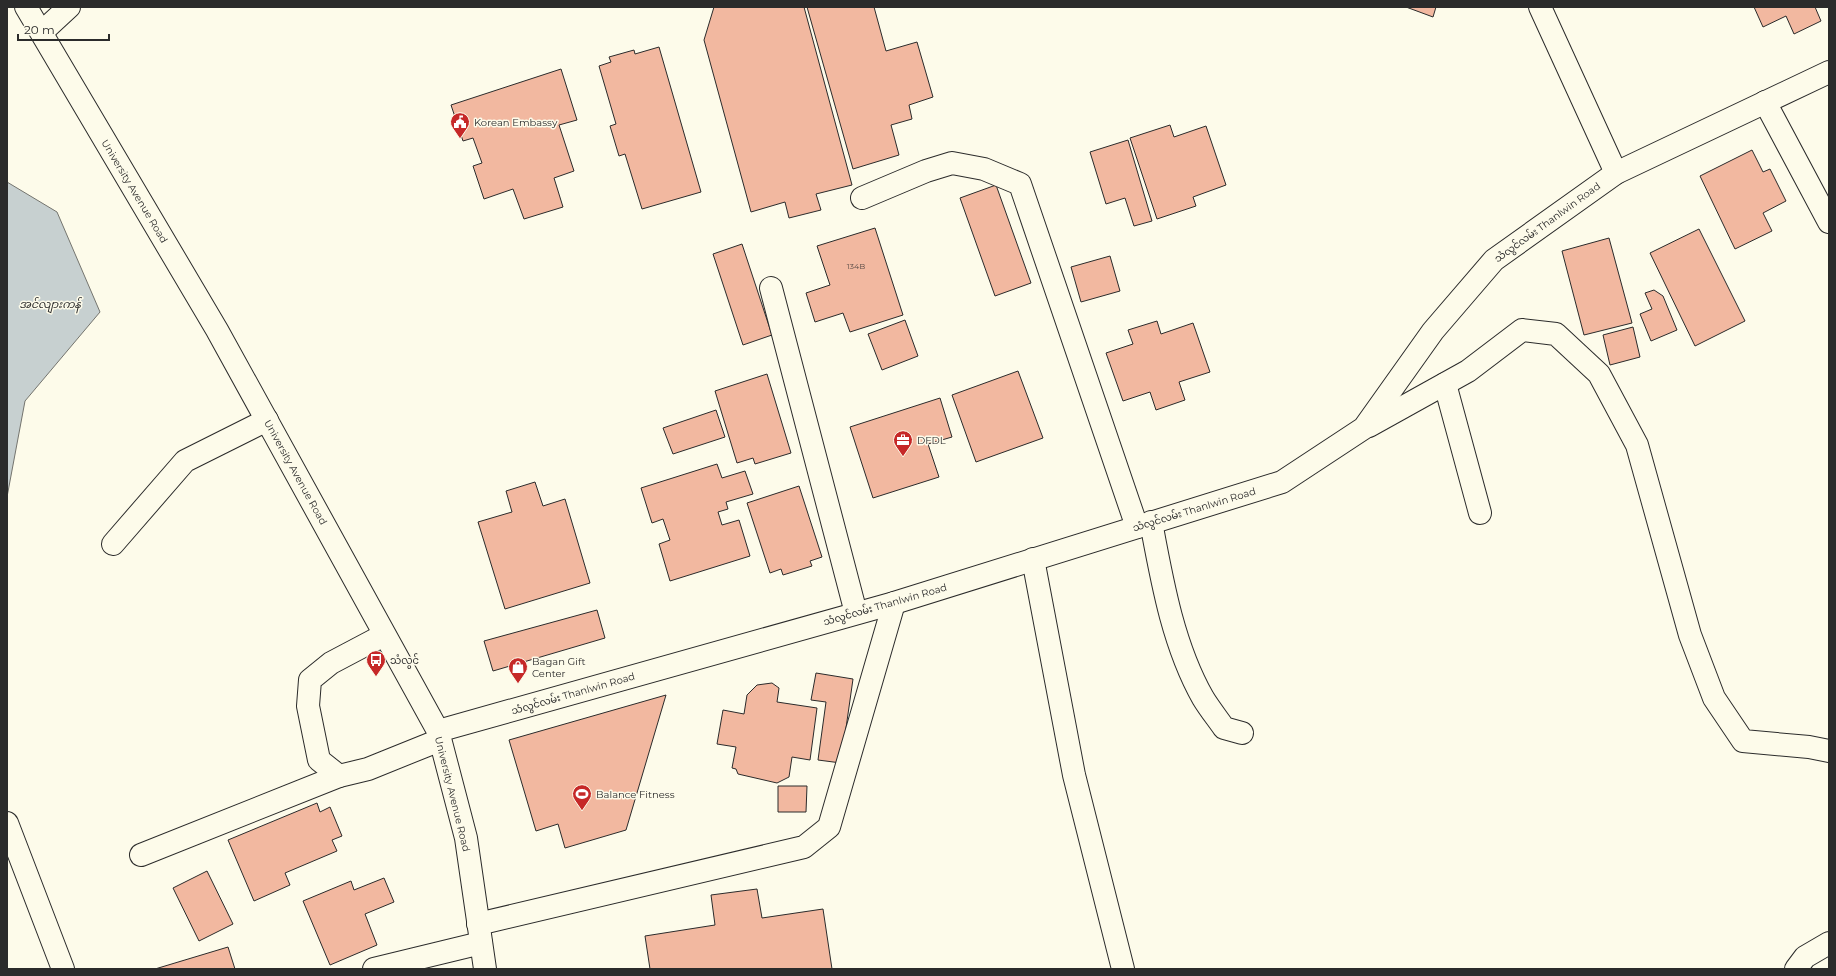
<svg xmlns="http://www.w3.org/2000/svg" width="1836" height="976" viewBox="0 0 1836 976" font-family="Montserrat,'Noto Sans Myanmar',sans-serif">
	<rect width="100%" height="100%" fill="#fdfbea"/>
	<polygon fill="#c7d0d0" stroke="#74746e" points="7,182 57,212 100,312 25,401 7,497"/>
	<g fill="#f2b8a0" stroke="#2b2b2b">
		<polygon points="714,7 804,7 852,185 816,194 821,210 789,218 785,202 751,212 704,40"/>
		<polygon points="807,7 874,7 886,51 917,42 933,97 909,105 912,119 891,125 899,155 853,169"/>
		<polygon points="1406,7 1436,7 1433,17"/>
		<polygon points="1754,7 1815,7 1821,21 1794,34 1786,16 1763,27"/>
		<polygon points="659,47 701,192 642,209 625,154 619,156 610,126 616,124 599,66 611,62 609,57 634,50 635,54"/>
		<polygon points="561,69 577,120 559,125 574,171 554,178 563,207 524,219 513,189 484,199 473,166 482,163 473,138 463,141 451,105"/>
		<polygon points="1170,125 1174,137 1206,126 1226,185 1193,197 1196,206 1157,219 1130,138"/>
		<polygon points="1128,140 1152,221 1134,226 1125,198 1106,204 1090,152"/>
		<polygon points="1752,150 1763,172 1770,169 1786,201 1763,213 1772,231 1735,249 1700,176"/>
		<polygon points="996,185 1031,283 995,296 960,198"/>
		<polygon points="875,228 903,315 850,332 843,313 815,322 806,293 830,285 817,246"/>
		<polygon points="1699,229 1745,321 1695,346 1650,253"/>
		<polygon points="1609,238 1632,323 1584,335 1562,251"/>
		<polygon points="742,244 772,335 743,345 713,254"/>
		<polygon points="1110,256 1120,291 1081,302 1071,267"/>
		<polygon points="1654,290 1663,296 1677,330 1651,341 1640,314 1652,309 1645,293"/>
		<polygon points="905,320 918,356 882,370 868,334"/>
		<polygon points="1157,321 1161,334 1193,323 1210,372 1179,382 1185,400 1156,410 1150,392 1123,401 1106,353 1133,344 1128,330"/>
		<polygon points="1633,327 1640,357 1610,365 1603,335"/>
		<polygon points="1018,371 1043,438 976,462 952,395"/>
		<polygon points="767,374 791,453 755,464 753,458 737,463 715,391"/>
		<polygon points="940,398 952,437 928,444 939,477 873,498 850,427"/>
		<polygon points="716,410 725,437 673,454 663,428"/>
		<polygon points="717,464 722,478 745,471 753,494 726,502 728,509 718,512 722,525 739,520 750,556 670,581 659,544 670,540 663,519 652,523 641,488"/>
		<polygon points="535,482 543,506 565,499 590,583 505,609 478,522 512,512 506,491"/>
		<polygon points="799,486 822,557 810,561 812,566 783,575 781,569 770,573 747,503"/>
		<polygon points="597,610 605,638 493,671 484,641"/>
		<polygon points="816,673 853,679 841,763 818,760 826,702 811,700"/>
		<polygon points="772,683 779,688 777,702 817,708 810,760 792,757 789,777 777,783 738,774 736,769 732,768 736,747 717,744 723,710 744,714 747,695 757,685"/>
		<polygon points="666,695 626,830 565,848 558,824 536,831 509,740"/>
		<polygon points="778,786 807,786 806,812 778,812"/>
		<polygon points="317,803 320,812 330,807 342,836 332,840 337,851 285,873 290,885 254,901 228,840"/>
		<polygon points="207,871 233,924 199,941 173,888"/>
		<polygon points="384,878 394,902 365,914 377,945 330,965 303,901 351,881 354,890"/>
		<polygon points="757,889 762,918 823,909 832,969 650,969 645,936 715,925 711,895"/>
		<polygon points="228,947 235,969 155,969"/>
	</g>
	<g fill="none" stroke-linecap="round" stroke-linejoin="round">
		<g stroke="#2b2b2b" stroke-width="24">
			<g id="minor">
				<polyline points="1540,7 1616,173"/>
				<polyline points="42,32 69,7"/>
				<polyline points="1765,102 1829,222"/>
				<polyline points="862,198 926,171 952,163 984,169 1020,184 1137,527"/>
				<polyline points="771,288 856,613"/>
				<polyline points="1445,384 1480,513"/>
				<polyline points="1369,426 1468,371 1522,330 1556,334 1599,374 1637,445 1690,635 1714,698 1743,741 1809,747 1829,751"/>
				<path d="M1151 522C1162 581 1173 645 1203 698 1209 708 1217 718 1224 728L1242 733"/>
				<polyline points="113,544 185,461 267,420"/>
				<polyline points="1033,559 1074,775 1123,969"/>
				<polyline points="384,635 331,663 310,680 308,706 319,760 339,776 368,769 440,740"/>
				<polyline points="438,731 894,603 1282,482 1364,428 1433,331 1494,260 1616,173 1829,72"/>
				<polyline points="7,823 63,969"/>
				<polyline points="141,855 339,776"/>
				<polyline points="478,924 804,847 829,827 894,603"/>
				<polyline points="374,969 481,943"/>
				<polyline points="1796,969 1805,957 1829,943"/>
			</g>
		</g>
		<g stroke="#2b2b2b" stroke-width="24">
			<polyline id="major" points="26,7 217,330 438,731 466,838 485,969"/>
		</g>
		<use href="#minor" stroke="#fdfbea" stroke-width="22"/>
		<use href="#major" stroke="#fdfbea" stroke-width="22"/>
	</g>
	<defs>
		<g id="civic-pin" transform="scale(1)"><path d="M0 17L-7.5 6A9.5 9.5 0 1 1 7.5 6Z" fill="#c62828" stroke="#fdfbea"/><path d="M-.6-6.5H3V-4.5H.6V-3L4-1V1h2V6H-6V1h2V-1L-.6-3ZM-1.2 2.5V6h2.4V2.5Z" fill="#fff"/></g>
		<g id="office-pin" transform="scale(1)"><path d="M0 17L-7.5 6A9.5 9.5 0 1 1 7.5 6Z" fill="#c62828" stroke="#fdfbea"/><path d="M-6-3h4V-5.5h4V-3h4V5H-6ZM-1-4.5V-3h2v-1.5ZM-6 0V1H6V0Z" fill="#fff"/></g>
		<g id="bus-pin" transform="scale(1)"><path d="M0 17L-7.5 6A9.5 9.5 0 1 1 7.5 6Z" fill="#c62828" stroke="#fdfbea"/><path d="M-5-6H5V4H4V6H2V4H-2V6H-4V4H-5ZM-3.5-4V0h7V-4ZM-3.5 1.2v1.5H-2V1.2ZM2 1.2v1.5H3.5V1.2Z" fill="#fff"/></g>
		<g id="shop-pin" transform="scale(1)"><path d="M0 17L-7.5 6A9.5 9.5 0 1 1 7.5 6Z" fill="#c62828" stroke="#fdfbea"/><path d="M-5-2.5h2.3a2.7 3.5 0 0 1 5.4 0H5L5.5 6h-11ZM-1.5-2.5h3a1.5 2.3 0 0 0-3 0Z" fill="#fff"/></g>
		<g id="stadium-pin" transform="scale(1)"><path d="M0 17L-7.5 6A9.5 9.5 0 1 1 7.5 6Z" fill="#c62828" stroke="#fdfbea"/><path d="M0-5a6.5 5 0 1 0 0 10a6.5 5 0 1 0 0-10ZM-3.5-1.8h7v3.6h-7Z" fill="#fff"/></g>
	</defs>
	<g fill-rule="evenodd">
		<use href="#civic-pin" x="460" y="122"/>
		<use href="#office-pin" x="903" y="440"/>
		<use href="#bus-pin" x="376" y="660"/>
		<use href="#shop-pin" x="518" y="667"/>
		<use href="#stadium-pin" x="582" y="794"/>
	</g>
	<g text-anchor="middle" stroke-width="3" stroke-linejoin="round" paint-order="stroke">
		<g font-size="8" fill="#5d4e48">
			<text x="856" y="269">134B</text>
		</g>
		<g font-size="10" fill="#2b2b2b" stroke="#fdfbea" text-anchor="start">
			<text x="474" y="126">Korean Embassy</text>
			<text x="917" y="444">DFDL</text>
			<text x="390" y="664">သံလွင်</text>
			<text x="532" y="665">Bagan Gift<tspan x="532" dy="12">Center</tspan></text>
			<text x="596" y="798">Balance Fitness</text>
		</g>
		<g font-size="10" fill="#2b2b2b" stroke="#fdfbea">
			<text transform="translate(135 191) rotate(59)" y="4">University Avenue Road</text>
			<text transform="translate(1547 222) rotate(-36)" y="4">သံလွင်လမ်း Thanlwin Road</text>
			<text transform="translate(296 472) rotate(61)" y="4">University Avenue Road</text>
			<text transform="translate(1194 509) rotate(-17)" y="4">သံလွင်လမ်း Thanlwin Road</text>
			<text transform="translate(885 604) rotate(-16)" y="4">သံလွင်လမ်း Thanlwin Road</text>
			<text transform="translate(573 693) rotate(-16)" y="4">သံလွင်လမ်း Thanlwin Road</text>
			<text transform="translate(453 794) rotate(76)" y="4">University Avenue Road</text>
		</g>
		<g font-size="11" font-style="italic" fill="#2b2b2b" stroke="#fdfbea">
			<text x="50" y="308">အင်လျားကန်</text>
		</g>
	</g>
	<rect width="1836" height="976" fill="none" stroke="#2b2b2b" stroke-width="16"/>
	<path d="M18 34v6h91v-6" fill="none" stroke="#2b2b2b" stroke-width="2"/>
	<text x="24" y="34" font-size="12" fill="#2b2b2b" stroke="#fdfbea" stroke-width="3" paint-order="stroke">20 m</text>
</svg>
